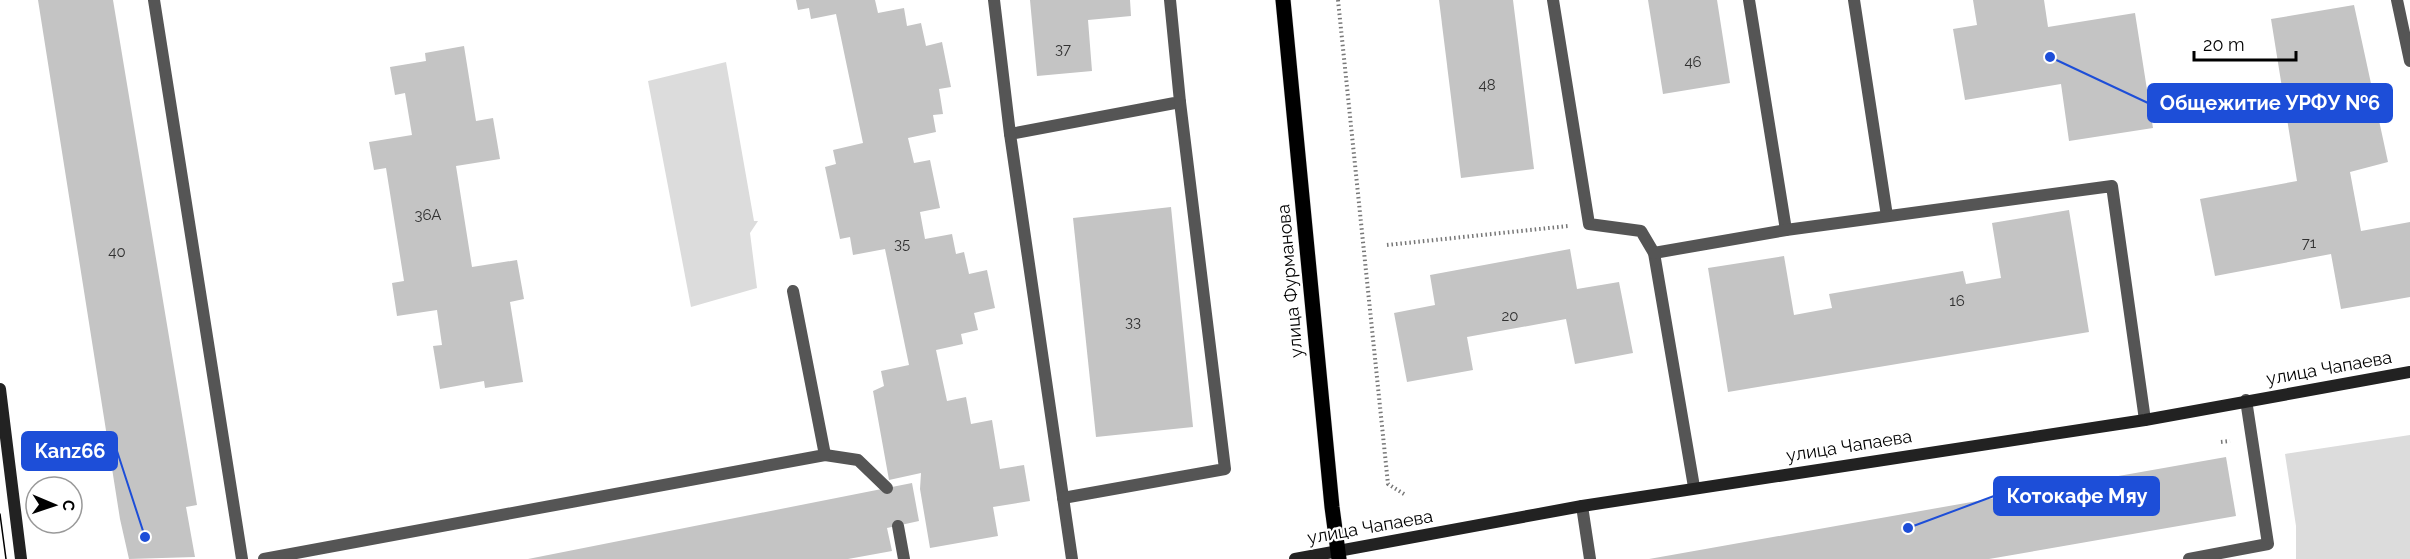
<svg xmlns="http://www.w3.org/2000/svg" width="2410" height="559" viewBox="0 0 2410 559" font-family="Raleway,sans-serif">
	<rect width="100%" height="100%" fill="#fff"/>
	<g fill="#dcdcdc">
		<polygon points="726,62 754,221 758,221 750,233 757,288 691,307 648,81"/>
		<polygon points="2410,435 2410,559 2296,559 2296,526 2285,454"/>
	</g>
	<g fill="#c4c4c4">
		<polygon points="38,0 113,0 197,505 186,507 195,557 129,559 120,519"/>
		<polygon points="796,0 875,0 878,13 904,8 907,26 921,23 926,46 942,42 951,87 939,89 943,114 933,115 936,132 908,138 914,163 930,160 940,208 920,212 925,239 952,234 956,254 964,252 969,274 987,270 995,308 974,313 978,330 961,334 963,344 936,350 947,401 966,397 971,424 992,420 1000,469 1024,465 1030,501 993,507 998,536 930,548 920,489 921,473 889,480 873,391 884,386 881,371 909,365 885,249 853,255 850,237 840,239 825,167 836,164 833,150 863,143 836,14 811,19 809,8 798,10"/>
		<polygon points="1030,0 1130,0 1131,16 1088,20 1092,71 1037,76"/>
		<polygon points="1439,0 1513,0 1534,169 1461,178"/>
		<polygon points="1648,0 1717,0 1730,83 1663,94"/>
		<polygon points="1973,0 2044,0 2048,27 2135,13 2153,128 2069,141 2061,84 1965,100 1953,29 1977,25"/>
		<polygon points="2354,5 2388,162 2350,172 2361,231 2410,222 2410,297 2341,309 2331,254 2215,276 2200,199 2297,181 2271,19"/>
		<polygon points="464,46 476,121 493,118 500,159 456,166 472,267 517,260 524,299 510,302 523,382 485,388 484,381 440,389 433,346 442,345 437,310 397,316 392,283 404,281 386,168 374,170 369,142 412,135 405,93 395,95 390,67 426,61 425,53"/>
		<polygon points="1171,207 1193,427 1096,437 1073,218"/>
		<polygon points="2069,210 2089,332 1728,392 1708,268 1784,256 1794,315 1832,308 1829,294 1963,271 1966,284 2001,278 1992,223"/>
		<polygon points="1570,249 1577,289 1619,282 1633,353 1575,364 1566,319 1467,337 1473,370 1407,382 1394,313 1435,305 1430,275"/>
		<polygon points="2226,457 2236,516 1989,559 1649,559"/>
		<polygon points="912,483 919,521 887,528 892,551 848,559 528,559"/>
	</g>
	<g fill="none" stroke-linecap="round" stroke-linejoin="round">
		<g stroke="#dbdbdb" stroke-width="16">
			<polyline id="primary" points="1283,0 1332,507 1339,559"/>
		</g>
		<g stroke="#777" stroke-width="4" stroke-dasharray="1.5 3" stroke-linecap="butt">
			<polyline points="1338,0 1388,484 1404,494"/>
			<polyline points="1387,245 1568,226"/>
			<polyline points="2221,442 2230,441"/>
		</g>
		<g stroke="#555" stroke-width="12">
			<polyline points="154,0 242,559"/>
			<polyline points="994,0 1010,134 1180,102 1170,0"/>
			<polyline points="1553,0 1589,224 1641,231 1654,253 1694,487"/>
			<polyline points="1749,0 1786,230"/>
			<polyline points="1854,0 1887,216"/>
			<polyline points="2397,0 2410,61"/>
			<polyline points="1010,134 1072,559"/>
			<polyline points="1654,253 1786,230 2112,186 2145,420"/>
			<polyline points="825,455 858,460 887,488"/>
			<polyline points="1063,498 1225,469 1180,102"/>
			<polyline points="1582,506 1590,559"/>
			<polyline points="898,526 904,559"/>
			<polyline points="264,559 825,455 793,291"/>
			<polyline points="2189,559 2268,544 2246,400"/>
		</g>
		<g stroke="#222" stroke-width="12">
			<polyline points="0,389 21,559"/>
			<polyline points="1295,559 1582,506 2145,420 2410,372"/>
		</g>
		<use href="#primary" stroke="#000" stroke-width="15"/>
		<polyline stroke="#000" stroke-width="1.5" points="0,514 6,559"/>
	</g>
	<g text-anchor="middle" stroke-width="4.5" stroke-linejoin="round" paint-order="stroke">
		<g font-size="15" fill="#313131">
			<text x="1063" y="54">37</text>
			<text x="1693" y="67">46</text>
			<text x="1487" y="90">48</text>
			<text x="428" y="220">36А</text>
			<text x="2309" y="248">71</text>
			<text x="902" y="249">35</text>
			<text x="117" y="257">40</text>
			<text x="1957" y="306">16</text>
			<text x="1510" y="321">20</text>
			<text x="1133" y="327">33</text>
		</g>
		<g font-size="18" fill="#000" stroke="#fff">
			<text transform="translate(1290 281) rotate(-95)" y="6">улица Фурманова</text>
			<text transform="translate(2329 368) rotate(-10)" y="6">улица Чапаева</text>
			<text transform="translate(1849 446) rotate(-9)" y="6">улица Чапаева</text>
			<text transform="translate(1370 527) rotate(-10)" y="6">улица Чапаева</text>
		</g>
	</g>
	<path fill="none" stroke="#1d4ed8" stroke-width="2" d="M2050 57L2148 103M145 537L117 451M1908 528L1994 496"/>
	<g fill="#1d4ed8" stroke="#fff" stroke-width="2">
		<circle cx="2050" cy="57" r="6"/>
		<circle cx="145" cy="537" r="6"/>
		<circle cx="1908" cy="528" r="6"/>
	</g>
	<g fill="#1d4ed8" stroke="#1d4ed8" stroke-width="2">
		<rect x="2148" y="84" width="244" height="38" rx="6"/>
		<rect x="22" y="432" width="95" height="38" rx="6"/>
		<rect x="1994" y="477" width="165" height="38" rx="6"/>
	</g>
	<g font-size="20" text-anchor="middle" font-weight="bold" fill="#fff">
		<text x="2270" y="110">Общежитие УРФУ №6</text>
		<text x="70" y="458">Kanz66</text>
		<text x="2077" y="503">Котокафе Мяу</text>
	</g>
	<g transform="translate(54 505) rotate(92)"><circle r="28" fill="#ffffff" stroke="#999999" stroke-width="1.5"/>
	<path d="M0-4.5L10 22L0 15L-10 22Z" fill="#000000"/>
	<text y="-9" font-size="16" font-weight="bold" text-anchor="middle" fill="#000000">С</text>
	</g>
	<path d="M2194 51v9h102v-9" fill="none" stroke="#000000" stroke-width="3"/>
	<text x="2203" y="51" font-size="18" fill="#000000" stroke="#ffffff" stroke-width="4.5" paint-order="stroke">20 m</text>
</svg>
